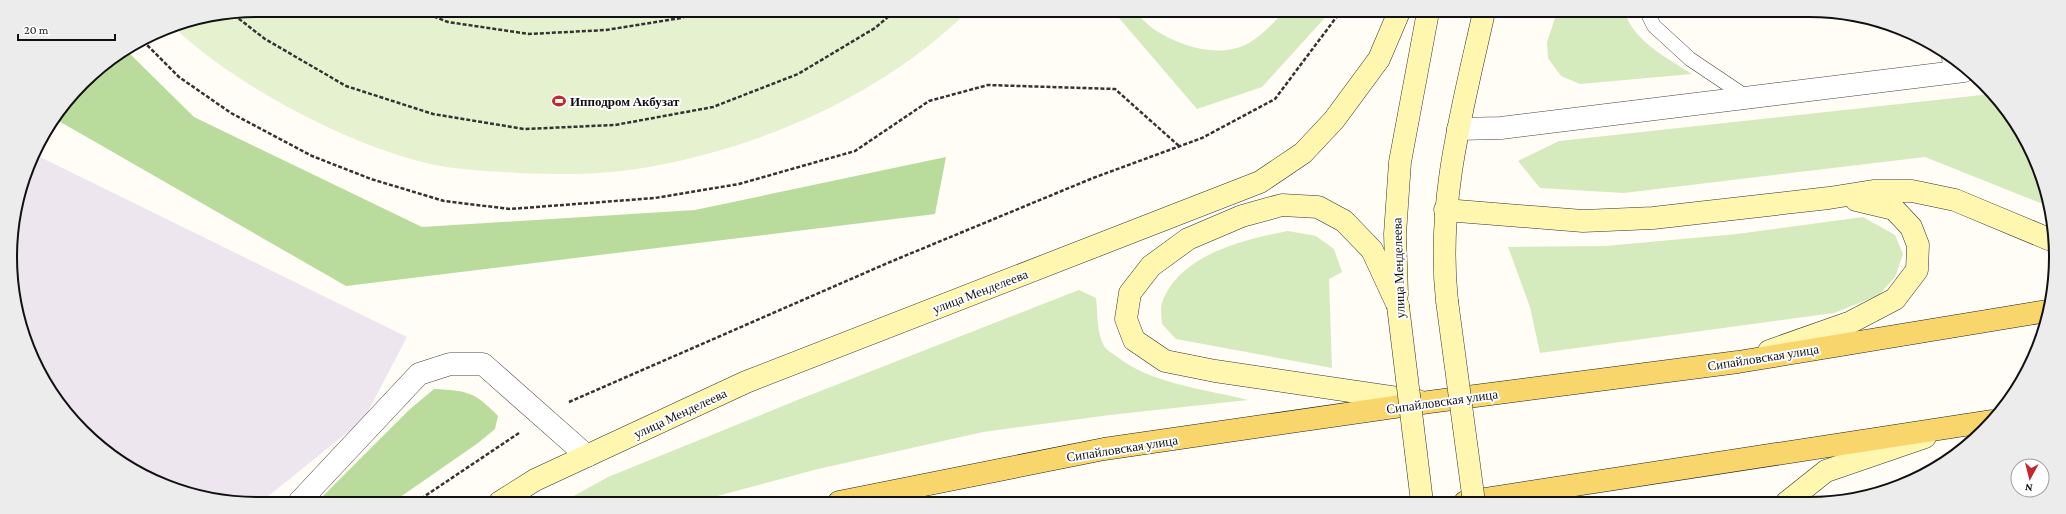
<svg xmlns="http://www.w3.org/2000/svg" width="2066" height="514" viewBox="0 0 2066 514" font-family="'Crimson Pro',serif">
	<rect width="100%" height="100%" fill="#fffdf5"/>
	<polygon fill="#eee6ef" points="34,154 407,337 364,419 261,502 225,502 133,471 61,408 18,321 11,241"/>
	<g fill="#d5ebbd">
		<path d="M1113 11C1118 11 1126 10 1131 11 1139 14 1147 25 1155 30 1180 46 1217 58 1245 45 1261 37 1273 23 1285 11H1331L1262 87 1197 109Z"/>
		<path d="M1557 12H1625C1633 41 1669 59 1692 74L1580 84 1561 76 1548 58 1547 42Z"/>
		<polygon points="1991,94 2005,107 2048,193 2048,206 1925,157 1624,193 1540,188 1518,161 1559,141"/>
		<polygon points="1863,217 1895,235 1903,254 1895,277 1879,295 1834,313 1540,353 1530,307 1508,247 1605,246 1737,234"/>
		<path d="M1288 231 1316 236 1334 249 1342 272 1329 279 1332 368 1176 339 1162 324C1162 318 1160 309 1162 303 1179 254 1244 240 1288 231Z"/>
		<path d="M1079 290 1096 298C1098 313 1096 331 1104 346 1106 350 1112 353 1116 356 1151 384 1205 389 1248 400L1110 415 983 432 818 469 695 502H563L608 477 800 399Z"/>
	</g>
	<g fill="#b9dc9c">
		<polygon points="127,51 194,117 422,227 695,210 946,157 935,214 346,286 57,120 94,71"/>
		<path d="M434 389C467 391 474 391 498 416L495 429 478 443 393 502H317L409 410Z"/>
	</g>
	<path fill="#e6f2cf" d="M257 10 968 11C884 94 765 146 649 167 605 175 562 175 518 173 488 171 455 170 426 163 371 149 314 123 265 94 234 75 200 53 174 27Z"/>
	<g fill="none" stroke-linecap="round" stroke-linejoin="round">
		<g stroke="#444" stroke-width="15">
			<g id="lane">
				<polyline points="1647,12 1654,26 1690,59 1748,98"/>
				<polyline points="1949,58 1951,73"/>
			</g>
		</g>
		<g stroke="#444" stroke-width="23">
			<g id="street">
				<polyline points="1458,129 1501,128 1964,71"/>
				<polyline points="299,502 419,374 450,364 483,364 587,456"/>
			</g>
		</g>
		<g stroke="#333" stroke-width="23">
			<g id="secondary">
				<polyline points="1445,210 1583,221 1653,218 1829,198 1873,191 1912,191 1955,200 2051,240"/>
				<polyline points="1397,295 1395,234 1400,162 1428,12"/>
				<path d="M1447 301C1436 202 1463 107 1484 12"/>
				<polyline points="1398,306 1372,250 1344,221 1318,207 1282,205 1242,216 1188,239 1151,266 1130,293 1126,319 1134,340 1165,361 1215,371 1418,401"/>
				<polyline points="1769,351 1851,322 1895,299 1917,270 1918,245 1911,227 1894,209 1856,200"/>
				<polyline points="500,502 535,480 746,382 1260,182 1303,153 1334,120 1379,59 1399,12"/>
				<polyline points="1787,502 1826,471 1925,437"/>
			</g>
		</g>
		<g stroke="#222" stroke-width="23">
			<g id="primary">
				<polyline points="839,502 1104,449 1429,402 1738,362 2047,311"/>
				<polyline points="1465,502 1991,421"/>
			</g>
		</g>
		<g stroke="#333" stroke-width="2.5" stroke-dasharray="4 2" stroke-linecap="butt">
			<polyline points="417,10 448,22 529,34 606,30 681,18 700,11"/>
			<polyline points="234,15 265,39 346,86 433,114 524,129 615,125 713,107 798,74 875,28 895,11"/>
			<polyline points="143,41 179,77 231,113 312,156 371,179 444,201 510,209 655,198 739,184 855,151 929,101 988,85 1115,89 1179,146"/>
			<polyline points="569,402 890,262 1093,178 1202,138 1275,99 1341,11"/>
			<polyline points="416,502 519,433"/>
		</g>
		<use href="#lane" stroke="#fff" stroke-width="14"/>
		<use href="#street" stroke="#fff" stroke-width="22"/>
		<use href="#secondary" stroke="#fff6b0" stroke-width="22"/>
		<use href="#primary" stroke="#f9d66b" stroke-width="22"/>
		<g stroke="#333" stroke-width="23" stroke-linecap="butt">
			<g id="secondary-bridge">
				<polyline points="1447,301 1474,502"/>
				<polyline points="1398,306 1422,502"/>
			</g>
		</g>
		<use href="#secondary-bridge" stroke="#fff6b0" stroke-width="22"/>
	</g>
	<defs>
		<g id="stadium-bare" transform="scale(1.08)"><path d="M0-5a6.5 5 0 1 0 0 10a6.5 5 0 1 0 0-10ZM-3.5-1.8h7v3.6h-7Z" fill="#c4262e" stroke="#fff" stroke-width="2.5" paint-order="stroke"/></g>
	</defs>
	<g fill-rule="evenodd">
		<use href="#stadium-bare" x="559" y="101"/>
	</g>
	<g text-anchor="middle" stroke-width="4" stroke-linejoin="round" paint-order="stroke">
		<g font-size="13" font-weight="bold" fill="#111" stroke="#fff" text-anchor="start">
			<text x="570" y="106">Ипподром Акбузат</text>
		</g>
		<g font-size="13" fill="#111" stroke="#fff">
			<text transform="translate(1398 268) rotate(-92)" y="5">улица Менделеева</text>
			<text transform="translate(980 291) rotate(-21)" y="5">улица Менделеева</text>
			<text transform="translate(1763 357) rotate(-9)" y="5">Сипайловская улица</text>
			<text transform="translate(1442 401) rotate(-8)" y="5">Сипайловская улица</text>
			<text transform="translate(680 413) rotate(-25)" y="5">улица Менделеева</text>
			<text transform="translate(1122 448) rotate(-9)" y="5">Сипайловская улица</text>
		</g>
	</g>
	<path d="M0 0H2066V514H0ZM257 17H1809A240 240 0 0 1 2049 257V257A240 240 0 0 1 1809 497H257A240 240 0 0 1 17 257V257A240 240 0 0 1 257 17Z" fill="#ececec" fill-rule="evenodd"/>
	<path fill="none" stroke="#111" stroke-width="2" d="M257 17H1809A240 240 0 0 1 2049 257V257A240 240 0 0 1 1809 497H257A240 240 0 0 1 17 257V257A240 240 0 0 1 257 17Z"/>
	<g transform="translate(2030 478) rotate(187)"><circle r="19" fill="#ffffff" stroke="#a0a0a0"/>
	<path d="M0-3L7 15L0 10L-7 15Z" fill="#c4262e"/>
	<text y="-6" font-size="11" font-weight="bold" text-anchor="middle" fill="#111111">N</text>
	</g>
	<path d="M18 34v6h97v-6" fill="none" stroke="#111111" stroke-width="2"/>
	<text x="24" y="34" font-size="12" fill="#111111" stroke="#ffffff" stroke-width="3" paint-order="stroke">20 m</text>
</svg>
